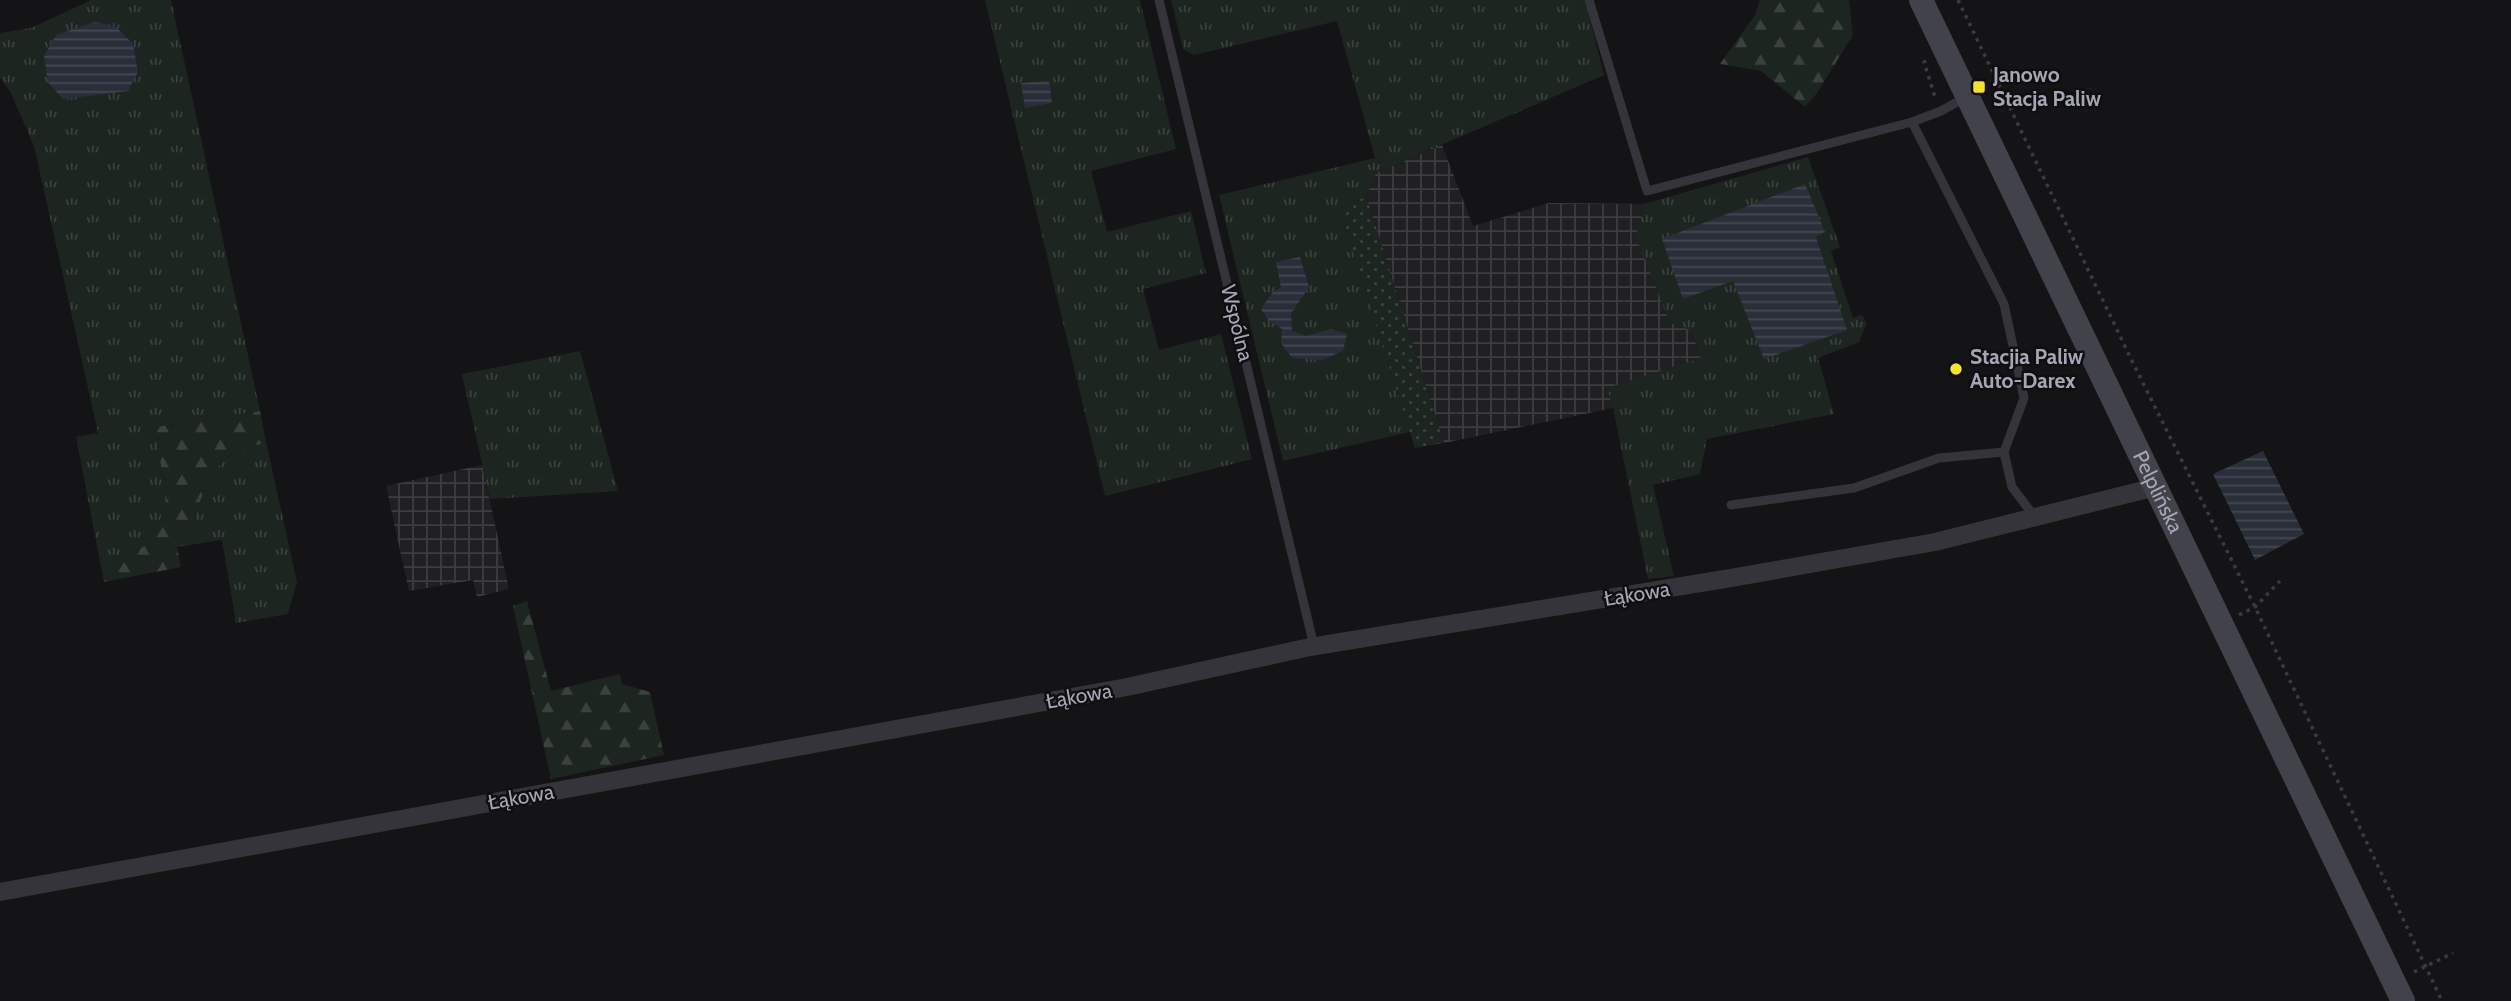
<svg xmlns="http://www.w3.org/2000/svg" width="2511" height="1001" viewBox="0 0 2511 1001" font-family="Cabin,sans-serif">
	<defs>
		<pattern id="industrial-grid" width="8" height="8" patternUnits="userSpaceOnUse" patternTransform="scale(1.75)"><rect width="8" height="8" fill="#201f22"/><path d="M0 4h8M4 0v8" fill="none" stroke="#3d3d40"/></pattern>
		<pattern id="grass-tufts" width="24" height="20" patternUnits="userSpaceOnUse" patternTransform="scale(1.75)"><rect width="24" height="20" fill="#1d2520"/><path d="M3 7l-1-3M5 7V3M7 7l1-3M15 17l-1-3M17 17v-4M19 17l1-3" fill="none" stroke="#3b423e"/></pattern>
		<pattern id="forest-firs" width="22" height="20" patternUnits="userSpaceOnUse" patternTransform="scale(1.75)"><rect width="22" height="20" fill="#1d2520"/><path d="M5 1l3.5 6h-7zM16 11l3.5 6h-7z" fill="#3b423e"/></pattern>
		<pattern id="garden-dots" width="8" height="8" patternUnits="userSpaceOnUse" patternTransform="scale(1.75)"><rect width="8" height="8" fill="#1d2520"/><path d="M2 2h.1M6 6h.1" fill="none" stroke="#3b423e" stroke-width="1.8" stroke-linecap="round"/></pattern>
		<pattern id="water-rules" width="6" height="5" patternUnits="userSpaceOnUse" patternTransform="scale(1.75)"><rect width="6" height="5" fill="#292e39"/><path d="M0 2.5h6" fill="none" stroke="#454953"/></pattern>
	</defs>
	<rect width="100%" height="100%" fill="#141315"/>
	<g fill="url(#industrial-grid)">
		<polygon points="1442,145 1473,226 1549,203 1644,204 1637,237 1670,323 1691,330 1701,358 1608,388 1613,408 1444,443 1366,196 1376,173"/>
		<polygon points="482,465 509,589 477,597 473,580 409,591 386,486"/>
	</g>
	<g fill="url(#grass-tufts)">
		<polygon points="91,0 171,0 260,411 156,427 166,506 149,544 114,560 104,582 76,437 98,433 34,146 10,91 0,78 0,33 31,28"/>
		<polygon points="985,0 1140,0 1176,149 1091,171 1107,232 1191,211 1206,273 1143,289 1159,350 1221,334 1252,459 1105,496"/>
		<polygon points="1171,0 1585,0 1604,75 1376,173 1366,196 1340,211 1410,432 1283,461 1219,195 1375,158 1337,21 1194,55 1183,49"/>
		<polygon points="1808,157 1840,247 1831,251 1853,318 1862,315 1867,323 1859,342 1818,358 1834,414 1707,439 1700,474 1653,485 1674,576 1648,579 1613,408 1607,388 1701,358 1691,330 1670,323 1636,237 1644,204"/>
		<polygon points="580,351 618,491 490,499 462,374"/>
		<path d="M266 442 297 582 288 614 236 623 222 540 190 545C195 515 205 467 235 453 244 448 256 446 266 442Z"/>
	</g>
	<g fill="url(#forest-firs)">
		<polygon points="1760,0 1849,0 1853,35 1817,93 1805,107 1761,71 1720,64 1755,15"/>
		<path d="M260 411 266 442C256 446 244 448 235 453 205 467 195 515 190 545L177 547 181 567 104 582 114 560 149 544 166 506 156 427Z"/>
		<polygon points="527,601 551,691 619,674 622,684 650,692 664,755 551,779 513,606"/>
	</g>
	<polygon fill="url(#garden-dots)" points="1366,196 1444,443 1415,448 1340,211"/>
	<g fill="url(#water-rules)">
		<polygon points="95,22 116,27 133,44 138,72 128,91 63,99 48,82 44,56 56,35"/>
		<polygon points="1049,81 1052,103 1025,108 1021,83"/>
		<polygon points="1805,184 1825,232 1816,237 1847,330 1764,359 1733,281 1683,299 1662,239"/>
		<polygon points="1300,257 1309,287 1291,313 1292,331 1306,336 1331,329 1347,334 1343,351 1322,360 1292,358 1281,343 1282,329 1269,321 1261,309 1272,293 1281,287 1276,262"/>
		<polygon points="2263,451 2304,534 2255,560 2213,474"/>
	</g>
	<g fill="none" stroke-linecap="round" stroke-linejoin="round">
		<g stroke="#3a3a41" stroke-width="3.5" stroke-dasharray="3.5 5" stroke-linecap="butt">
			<polyline points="1958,0 2134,365 2255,607 2442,1001"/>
			<polyline points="1926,61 1924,62 1936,100"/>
			<polyline points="2239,615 2255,607 2280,581"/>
			<polyline points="2414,972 2453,953"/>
		</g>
		<g stroke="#35343a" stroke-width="9">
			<polyline points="1159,0 1314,646"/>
			<polyline points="1589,0 1647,191 1912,122"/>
			<polyline points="1966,97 1941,111 1912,122 2004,304 2024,398 2004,452 2012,487 2034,516"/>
			<polyline points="1731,505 1854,488 1939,458 2004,452"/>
		</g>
		<polyline stroke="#35343a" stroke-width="18" points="0,892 1127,687 1310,647 1731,578 1935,542 2156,487"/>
		<path stroke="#42424a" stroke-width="24" id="s1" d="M1921 0 2403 1001"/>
	</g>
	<g fill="#f5e32b" stroke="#0f0e10" stroke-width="2.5">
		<rect x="1972" y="80" width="14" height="14" rx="3.5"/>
		<circle cx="1956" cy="369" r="7"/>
	</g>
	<g text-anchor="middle" stroke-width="5" stroke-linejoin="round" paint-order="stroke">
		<g font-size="21" font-weight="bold" fill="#a5a6b6" stroke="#0f0e10" text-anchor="start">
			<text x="1993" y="82">Janowo<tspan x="1993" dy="24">Stacja Paliw</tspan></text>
			<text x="1970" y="364">Stacjia Paliw<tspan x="1970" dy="24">Auto-Darex</tspan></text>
		</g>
		<g font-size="21" fill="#a5a6b6" stroke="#0f0e10">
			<text transform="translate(1237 323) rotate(76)" y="7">Wspólna</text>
			<text dy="7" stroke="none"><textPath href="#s1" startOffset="546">Pelplińska</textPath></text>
			<text transform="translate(1637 594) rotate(-9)" y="7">Łąkowa</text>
			<text transform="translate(1079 696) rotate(-10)" y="7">Łąkowa</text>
			<text transform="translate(521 797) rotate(-10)" y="7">Łąkowa</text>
		</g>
	</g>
</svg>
